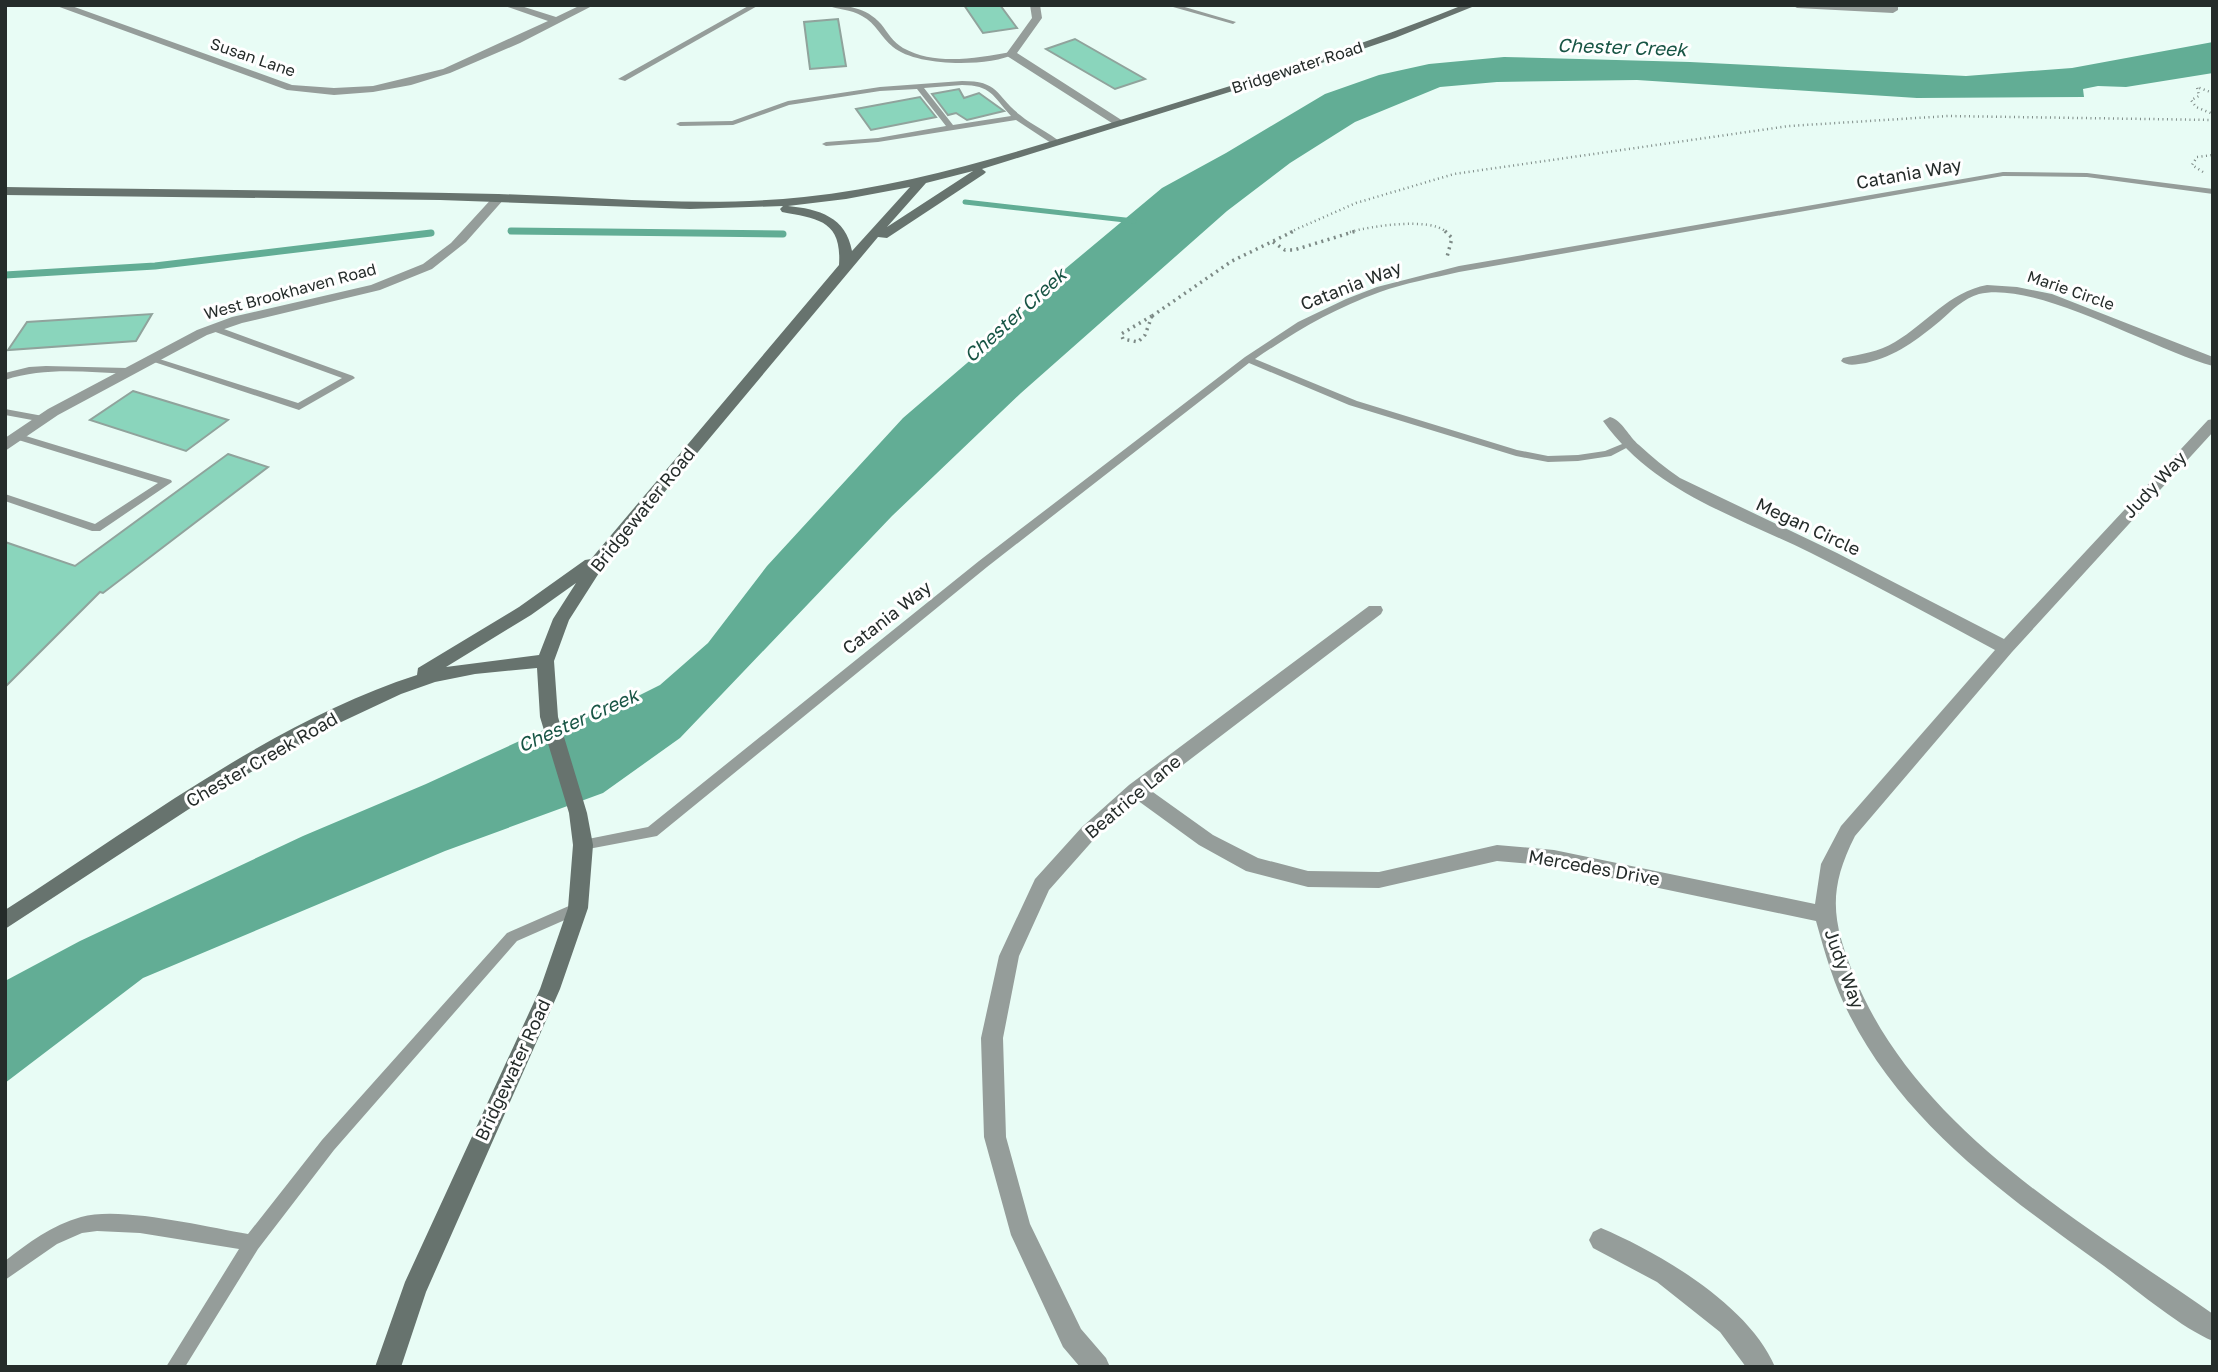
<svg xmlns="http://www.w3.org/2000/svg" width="2218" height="1372" viewBox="0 0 2218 1372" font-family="'Golos Text',sans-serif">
	<rect width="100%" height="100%" fill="#e8fcf5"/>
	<polygon fill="#62ad95" points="2213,42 2213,73 2126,87 2098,86 2083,89 2084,97 1917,98 1637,80 1497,82 1440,87 1355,122 1290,163 1227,211 1021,393 892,516 680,738 603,793 445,851 143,978 5,1083 5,981 80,941 303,836 426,784 574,716 614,708 660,685 708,643 767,566 903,418 1002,333 1065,269 1162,188 1226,153 1325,94 1379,75 1429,64 1504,57 1690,62 1966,76 2072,68"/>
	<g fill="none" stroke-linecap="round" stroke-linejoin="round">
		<g stroke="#62ad95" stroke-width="5">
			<polyline points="965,202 1134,221"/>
			<polyline points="511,231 633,232"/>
		</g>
		<g stroke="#62ad95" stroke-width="7">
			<polyline points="511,231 783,234"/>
			<polyline points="5,275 155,266 431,233"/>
		</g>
	</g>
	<g fill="#8ad5bc" stroke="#90a39c" stroke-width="2">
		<polygon points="964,5 1000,5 1017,28 983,33"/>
		<polygon points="838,19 846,66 810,69 804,22"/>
		<polygon points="1075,39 1145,79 1115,89 1046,49"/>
		<polygon points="959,89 964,98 979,93 1004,111 967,120 956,113 948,115 932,94"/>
		<polygon points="920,97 936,117 871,130 856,109"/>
		<polygon points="152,314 136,341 8,350 27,322"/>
		<polygon points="133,391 228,420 186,451 90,420"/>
		<polygon points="228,454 268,467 103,593 100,592 5,687 5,542 75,566"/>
	</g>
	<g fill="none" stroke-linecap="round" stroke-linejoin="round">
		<g stroke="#7d8a86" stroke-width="2.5" stroke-dasharray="1 3.5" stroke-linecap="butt">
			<polyline points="2213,93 2197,87 2199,96 2191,100 2196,107 2213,114"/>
			<polyline points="2203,172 2192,165 2197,157 2213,155"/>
			<polyline points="1290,232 1356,203 1454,174 1789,126 1948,116 2213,120"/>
			<path d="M1350 232C1371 226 1431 217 1446 232"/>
		</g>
		<g stroke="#7d8a86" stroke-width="3.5" stroke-dasharray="2 4.5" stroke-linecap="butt">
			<polyline points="1445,231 1452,238 1447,257"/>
			<polyline points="1273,242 1285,250 1294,250 1356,231"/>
			<polygon points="1152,316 1145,335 1138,342 1123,339 1121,334"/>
			<polyline points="1152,316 1232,261 1294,231"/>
		</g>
		<g fill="#959d9a" fill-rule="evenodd">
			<polygon points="750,5 759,5 625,81 618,79"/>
			<path d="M826 5C846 5 866 7 881 24 888 33 893 42 903 48 936 66 976 58 1011 52L1015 54C988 67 917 67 893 47 881 38 876 23 862 16 851 9 837 10 826 5Z"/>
			<polygon points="1166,5 1178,5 1236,22 1233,24"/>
			<path d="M962 81C1000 81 995 95 1020 115 1033 126 1049 132 1061 143L1054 145 1016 120 878 142 826 146 822 144 826 142 878 138 946 126 917 89 880 91 789 105 733 125 680 126 676 124 680 122 732 121 788 101 880 87ZM962 85C991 85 993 96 1011 116L953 125 924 88Z"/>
			<path d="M2003 172 2087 173 2213 189V194L2087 177 2003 176 1459 272C1433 278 1405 283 1380 292 1333 309 1296 331 1255 359L1357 401 1517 450 1548 456 1578 455 1605 451 1627 442 1632 445 1611 456 1578 461 1548 462 1516 456 1349 405 1249 363 987 567 657 836 583 850 578 849 576 845 578 841 648 827 979 561 1245 357 1298 322 1346 299 1377 287 1459 266Z"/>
			<polygon points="213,325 353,376 355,378 299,410 145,359 147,357 153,357 298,403 342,378 210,330 208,328"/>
			<path d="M46 366 127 368 132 371 127 374C86 372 45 367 5 380V373L29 367Z"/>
			<polygon points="5,409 43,416 48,419 43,422 5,415"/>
			<polygon points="16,433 171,480 172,482 100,531 92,531 5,501 5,494 95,524 158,483 12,438 12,434"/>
			<path d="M578 902 583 904 585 908 583 912 517 941 334 1150 258 1249 185 1367H166L239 1249 140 1233 97 1231 82 1233 57 1244 5 1280V1261C28 1243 52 1225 81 1217 122 1206 204 1227 248 1234L322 1140 507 933Z"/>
		</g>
		<g fill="#959d9a" fill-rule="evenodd">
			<polygon points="54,5 69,5 292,85 334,88 373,86 443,69 548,21 502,5 518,5 556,17 581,5 594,5 520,43 450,73 411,85 373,92 334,95 287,90"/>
			<polygon points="1030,5 1040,5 1042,18 1017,53 1123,121 1123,125 1115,125 1007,56 1006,54 1032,18"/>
			<polygon points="1792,5 1898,5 1898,10 1893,13 1797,8"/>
			<polygon points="499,194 505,198 466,242 432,269 380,290 242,323 207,335 58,415 5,451 5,438 48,409 197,330 232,317 371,285 423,264 451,243 495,195"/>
			<path d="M1987 285 2017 287 2052 294 2213 357V366C2153 350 2036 280 1979 294 1964 298 1951 311 1940 321 1917 340 1896 356 1866 363 1857 364 1848 367 1841 361L1843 358C1862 354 1878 352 1895 342 1927 323 1949 292 1987 285Z"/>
			<path d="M1610 417C1622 420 1629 437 1639 445 1652 457 1665 468 1680 478L1837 553 2004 639 2208 420 2213 419V432L2012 652 1855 836C1827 891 1832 922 1855 978 1918 1131 2083 1223 2213 1314V1341C2181 1328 2134 1288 2104 1266 2006 1196 1906 1125 1850 1016 1834 986 1825 953 1816 921L1554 866 1497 861 1379 888 1308 887 1246 871 1199 845 1137 800 1096 837 1049 890 1019 956 1003 1038 1006 1137 1030 1224 1081 1329 1106 1358 1110 1367H1080L1063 1347 1011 1235 984 1137 981 1038 999 956 1035 879 1082 827 1129 785 1369 606H1381L1383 610 1381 614 1150 790 1213 835 1258 858 1308 871 1379 872 1497 845 1554 850 1815 904 1821 864 1841 826 1995 650C1934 617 1873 584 1811 553 1736 516 1654 492 1603 421Z"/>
			<path d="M1601 1228C1660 1253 1749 1305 1775 1367H1746L1720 1332 1657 1282 1593 1248 1589 1240 1593 1232Z"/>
		</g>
		<path fill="#67736e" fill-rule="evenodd" d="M1463 5H1477L1395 38 1313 66 982 169 986 172 984 174 887 238 878 237 606 562 569 620 554 661 558 717 587 813 593 845 588 908 560 989 426 1292 401 1367H375L405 1282 540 989 568 908 573 845 569 813 540 717 537 668 475 674 435 682 401 694 337 724 212 794 5 929V910C134 828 271 722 417 675L418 668 519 607 585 560 591 559 839 265C842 220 818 219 782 212L780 209 783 206 690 209 440 200 5 195V187C170 190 334 190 498 194 600 197 702 208 804 197 916 185 1023 150 1130 117 1242 82 1354 49 1463 5ZM973 171 887 227 926 183ZM910 187 852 251C846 217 819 209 788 206L846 199ZM576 583 553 619 539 655 446 667 531 615Z"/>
	</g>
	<g text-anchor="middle" stroke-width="6" stroke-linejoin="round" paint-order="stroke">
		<g font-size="16" fill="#252c2a" stroke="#fff">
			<text transform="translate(253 57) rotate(19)" y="6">Susan Lane</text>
			<text transform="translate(1297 67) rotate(-18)" y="6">Bridgewater Road</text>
			<text transform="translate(2071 290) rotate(19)" y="6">Marie Circle</text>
			<text transform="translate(290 291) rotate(-15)" y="6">West Brookhaven Road</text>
		</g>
		<g font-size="18" fill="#252c2a" stroke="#fff">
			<text transform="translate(1909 174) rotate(-10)" y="6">Catania Way</text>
			<text transform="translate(1351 286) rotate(-21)" y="6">Catania Way</text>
			<text transform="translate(2155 485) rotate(-47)" y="6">Judy Way</text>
			<text transform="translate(643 510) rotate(-51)" y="6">Bridgewater Road</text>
			<text transform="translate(1808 527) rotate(25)" y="6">Megan Circle</text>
			<text transform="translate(887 618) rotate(-38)" y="6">Catania Way</text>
			<text transform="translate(262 760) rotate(-30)" y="6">Chester Creek Road</text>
			<text transform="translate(1133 797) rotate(-40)" y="6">Beatrice Lane</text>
			<text transform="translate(1594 868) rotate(10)" y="6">Mercedes Drive</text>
			<text transform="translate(1844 969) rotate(70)" y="6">Judy Way</text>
			<text transform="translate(513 1070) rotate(-65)" y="6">Bridgewater Road</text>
		</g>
		<g font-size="19" font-style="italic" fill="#185545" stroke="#fff">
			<text transform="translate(1622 47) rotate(2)" y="7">Chester Creek</text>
			<text transform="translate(1015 315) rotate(-42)" y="7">Chester Creek</text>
			<text transform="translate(578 720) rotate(-24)" y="7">Chester Creek</text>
		</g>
	</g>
	<rect width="2218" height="1372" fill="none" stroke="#252c2a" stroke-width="14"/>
</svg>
